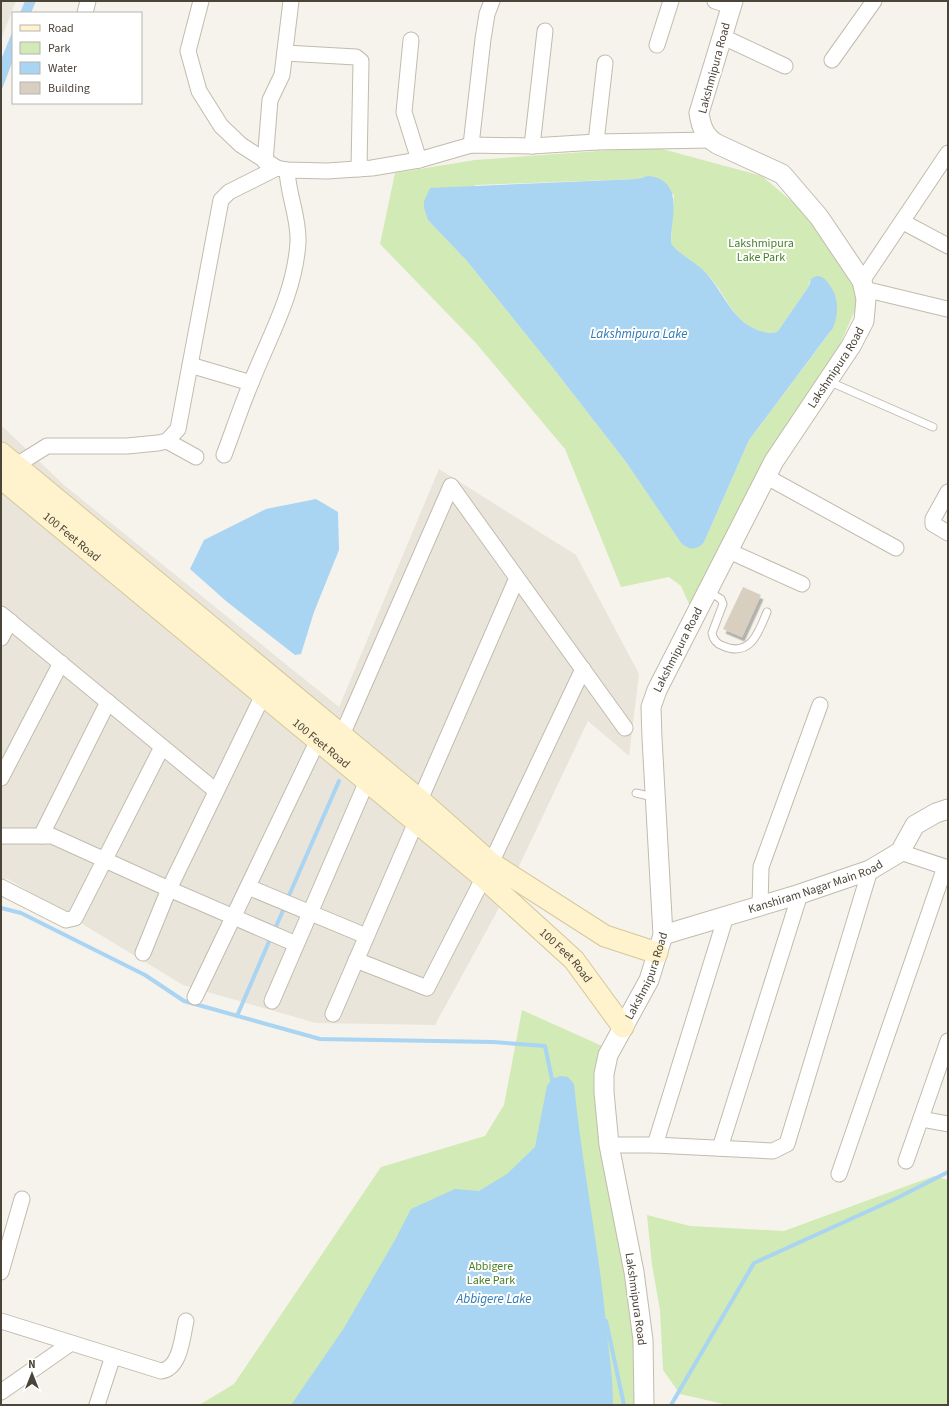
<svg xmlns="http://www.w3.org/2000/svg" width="949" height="1406" viewBox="0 0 949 1406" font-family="'Source Sans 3',sans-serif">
	<defs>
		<filter id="shadow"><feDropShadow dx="2.5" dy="4.5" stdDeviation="0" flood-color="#0004"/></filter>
	</defs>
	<rect width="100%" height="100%" fill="#f6f3ec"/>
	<g fill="#eae5da">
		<polygon points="1,1 16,1 1,39"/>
		<polygon points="1,425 64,485 339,707 439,469 576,555 639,674 629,756 588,721 500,906 435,1025 316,1023 183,985 8,879 1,879"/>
	</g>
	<g fill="#d2eab5" fill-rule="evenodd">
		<path d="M655 147 762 176 816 222 861 297 836 353 770 449 690 606 681 586 669 577 621 587 565 449 475 342 380 244 395 173 475 160ZM643 177 674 195 671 242C674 254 698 265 707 274 727 294 733 325 764 332 769 333 774 334 778 331L809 286V282L816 276C840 283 841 316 829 334L749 440 704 542 681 543 626 462 553 368 467 261 428 220 476 185 637 179Z"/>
		<polygon points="522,1010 602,1046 596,1084 635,1337 639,1405 199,1405 234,1384 381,1167 485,1136 504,1105"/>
		<polygon points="934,1176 948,1180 948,1405 728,1405 680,1394 663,1370 660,1310 652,1265 647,1215 690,1226 784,1231"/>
	</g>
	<g fill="#a9d4f2">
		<polygon points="25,1 36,1 31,13 20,13"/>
		<polygon points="13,30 13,60 1,92 1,60"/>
		<path d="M648 176C685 180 671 217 671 242 674 252 698 263 707 274 725 295 734 325 764 332 769 333 774 334 778 331L809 286 811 279 816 276C823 276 825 279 829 284 839 297 839 313 833 328L749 440 704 542C697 551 689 550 681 543L626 462 553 368 467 261 428 220 424 208V201L430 188 637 179Z"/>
		<polygon points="316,499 338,512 339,550 314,612 301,654 295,655 226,601 190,569 204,540 266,509"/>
		<path d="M560 1076 568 1077 574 1084C582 1168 600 1251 607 1335 610 1358 613 1382 613 1405H291L344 1328 395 1240 411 1209 455 1189 479 1191 507 1174 535 1147 547 1086 552 1079Z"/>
	</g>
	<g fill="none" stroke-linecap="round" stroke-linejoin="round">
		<g stroke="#a9d4f2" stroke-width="4">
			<polyline points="287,900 339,781"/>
			<polyline points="1,908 21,913 145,975 184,1001 320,1039 493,1042 545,1046 553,1084"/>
			<polyline points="274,931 285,906"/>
			<polyline points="237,1016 271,937"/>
			<polyline points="606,1321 624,1405"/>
			<polyline points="671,1405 754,1263 897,1198 948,1172"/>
		</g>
	</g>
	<polygon fill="#d8cfc1" filter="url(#shadow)" points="743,587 761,595 742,637 723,629"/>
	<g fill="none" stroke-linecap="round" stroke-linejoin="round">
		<g stroke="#c2bbae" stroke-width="9">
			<g id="service">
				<polyline points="828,381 933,427"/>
				<path d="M709 592 721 599 723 604 712 633C713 640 717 644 723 646 751 658 759 631 767 612"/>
				<polyline points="636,793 649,796 653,800"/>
			</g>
		</g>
		<g stroke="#c2bbae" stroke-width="17">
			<g id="minor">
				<polyline points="201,1 188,51 199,91 221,126 241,145 277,168 287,170 327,171 372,168 419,160 471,145 532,146 596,142 711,140"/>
				<polyline points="715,1 731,6"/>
				<polyline points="85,13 88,1"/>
				<polyline points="721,36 785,66"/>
				<polyline points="411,40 404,112 419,160"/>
				<polyline points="657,45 671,1"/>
				<polyline points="285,53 356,57 361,61 359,169"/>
				<polyline points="832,60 874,1"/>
				<polyline points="596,142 605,63"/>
				<polyline points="471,145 483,39 487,14 492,1"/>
				<polyline points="532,146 545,31"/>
				<polyline points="265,162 270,100 282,75 291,1"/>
				<polyline points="903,222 948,246"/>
				<polyline points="862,281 948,153"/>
				<polyline points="864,289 947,309"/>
				<polyline points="190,365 251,383"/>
				<polyline points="167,441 196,457"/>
				<path d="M224 455C233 431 241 407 251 383 269 337 295 293 298 242 299 217 288 195 287 170"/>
				<polyline points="15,466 47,446 127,446 158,443 167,441 178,429 221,200 229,192 277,168"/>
				<polyline points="767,477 896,548"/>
				<polyline points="451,486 625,728"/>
				<polyline points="948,492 933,519 933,524 948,533"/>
				<polyline points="729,551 802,584"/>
				<polyline points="1,614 216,791"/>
				<polyline points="1,638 10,621"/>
				<polyline points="342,735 451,486"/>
				<polyline points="1,778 61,663"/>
				<polyline points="420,800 517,578"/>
				<polyline points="1,836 52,836 169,889 296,944"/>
				<polyline points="41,836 108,702"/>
				<polyline points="900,852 948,868"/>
				<polyline points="1,887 66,920 75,918 162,747"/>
				<polyline points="248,887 366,936"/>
				<polyline points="760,905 761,867 820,705"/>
				<polyline points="143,953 169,889 263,695"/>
				<polyline points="356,960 427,988 491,863 583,669"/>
				<polyline points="195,997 318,740"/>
				<polyline points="272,1001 367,781"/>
				<polyline points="333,1014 416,822"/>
				<polyline points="921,1119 948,1124"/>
				<polyline points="609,1145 655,1145 773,1151 787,1144 870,870"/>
				<polyline points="655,1145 726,916"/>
				<polyline points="720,1148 800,894"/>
				<polyline points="906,1161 948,1041"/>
				<polyline points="839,1174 945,867"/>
				<polyline points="1,1272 22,1199"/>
				<path d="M1 1321 161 1371C181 1368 182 1337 186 1321"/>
				<polyline points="1,1392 71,1343"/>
				<polyline points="97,1405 113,1356"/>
			</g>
		</g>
		<g stroke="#c2bbae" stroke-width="21">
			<g id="tertiary">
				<path id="s1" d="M663 935 800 894 870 870 900 852 915 825 936 813 948 809"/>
				<path id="s2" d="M644 1405 643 1340 634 1272 609 1145 604 1092V1074L608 1055 649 980 663 935 652 738 651 707 657 690 774 461 851 346 864 321 866 299 862 281 819 217 782 174 717 144C705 137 701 127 699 113L733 1"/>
			</g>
		</g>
		<g stroke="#d6c79b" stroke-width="23">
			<g id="secondary">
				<polyline points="1,453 420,800 491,863 605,936 657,953"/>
				<path id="s3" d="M1 478 484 878 574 960 623 1027"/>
			</g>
		</g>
		<use href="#service" stroke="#fff" stroke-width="7"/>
		<use href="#minor" stroke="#fff" stroke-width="15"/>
		<use href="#tertiary" stroke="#fff" stroke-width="19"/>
		<use href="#secondary" stroke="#fff3cd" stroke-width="21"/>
	</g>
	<g text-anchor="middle" stroke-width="4" stroke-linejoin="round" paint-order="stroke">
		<g font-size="12" fill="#4b4439" stroke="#fff">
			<text transform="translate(714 68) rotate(-75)" y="4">Lakshmipura Road</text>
			<text dy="4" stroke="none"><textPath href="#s2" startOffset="1102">Lakshmipura Road</textPath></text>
			<text dy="4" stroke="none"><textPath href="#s3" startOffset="92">100 Feet Road</textPath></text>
			<text dy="4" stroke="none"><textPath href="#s2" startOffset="778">Lakshmipura Road</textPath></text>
			<text dy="4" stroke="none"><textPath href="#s3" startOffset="416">100 Feet Road</textPath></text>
			<text dy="4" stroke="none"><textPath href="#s1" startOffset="160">Kanshiram Nagar Main Road</textPath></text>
			<text dy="4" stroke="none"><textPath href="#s3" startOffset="740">100 Feet Road</textPath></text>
			<text dy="4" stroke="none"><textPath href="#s2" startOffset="442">Lakshmipura Road</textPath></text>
			<text transform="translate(636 1299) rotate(82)" y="4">Lakshmipura Road</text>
		</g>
		<g font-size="12" fill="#4a7f2a" stroke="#fff">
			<text x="761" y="247">Lakshmipura<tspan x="761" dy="14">Lake Park</tspan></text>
			<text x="491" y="1270">Abbigere<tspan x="491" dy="14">Lake Park</tspan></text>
		</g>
		<g font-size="13" font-style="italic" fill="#2e7ab2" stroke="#fff">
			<text x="639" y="338">Lakshmipura Lake</text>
			<text x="494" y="1303">Abbigere Lake</text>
		</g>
	</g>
	<rect width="949" height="1406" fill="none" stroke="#4b4439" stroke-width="4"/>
	<rect x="12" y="12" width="130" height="92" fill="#ffffff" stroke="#b7b4b0"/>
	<rect x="20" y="25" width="20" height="6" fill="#fff3cd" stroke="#b7b4b0"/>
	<text x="48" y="32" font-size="12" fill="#4b4439">Road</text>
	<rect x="20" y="42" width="20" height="12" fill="#d2eab5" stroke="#b7b4b0"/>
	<text x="48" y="52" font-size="12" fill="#4b4439">Park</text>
	<rect x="20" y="62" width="20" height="12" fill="#a9d4f2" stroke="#b7b4b0"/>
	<text x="48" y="72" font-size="12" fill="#4b4439">Water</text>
	<rect x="20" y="82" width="20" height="12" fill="#d8cfc1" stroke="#b7b4b0"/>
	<text x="48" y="92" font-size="12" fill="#4b4439">Building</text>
	<g transform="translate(32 1374)" stroke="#ffffff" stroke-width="3" paint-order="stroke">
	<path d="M0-3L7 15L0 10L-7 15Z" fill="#4b4439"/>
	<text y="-6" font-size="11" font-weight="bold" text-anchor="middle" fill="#4b4439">N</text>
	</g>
</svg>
